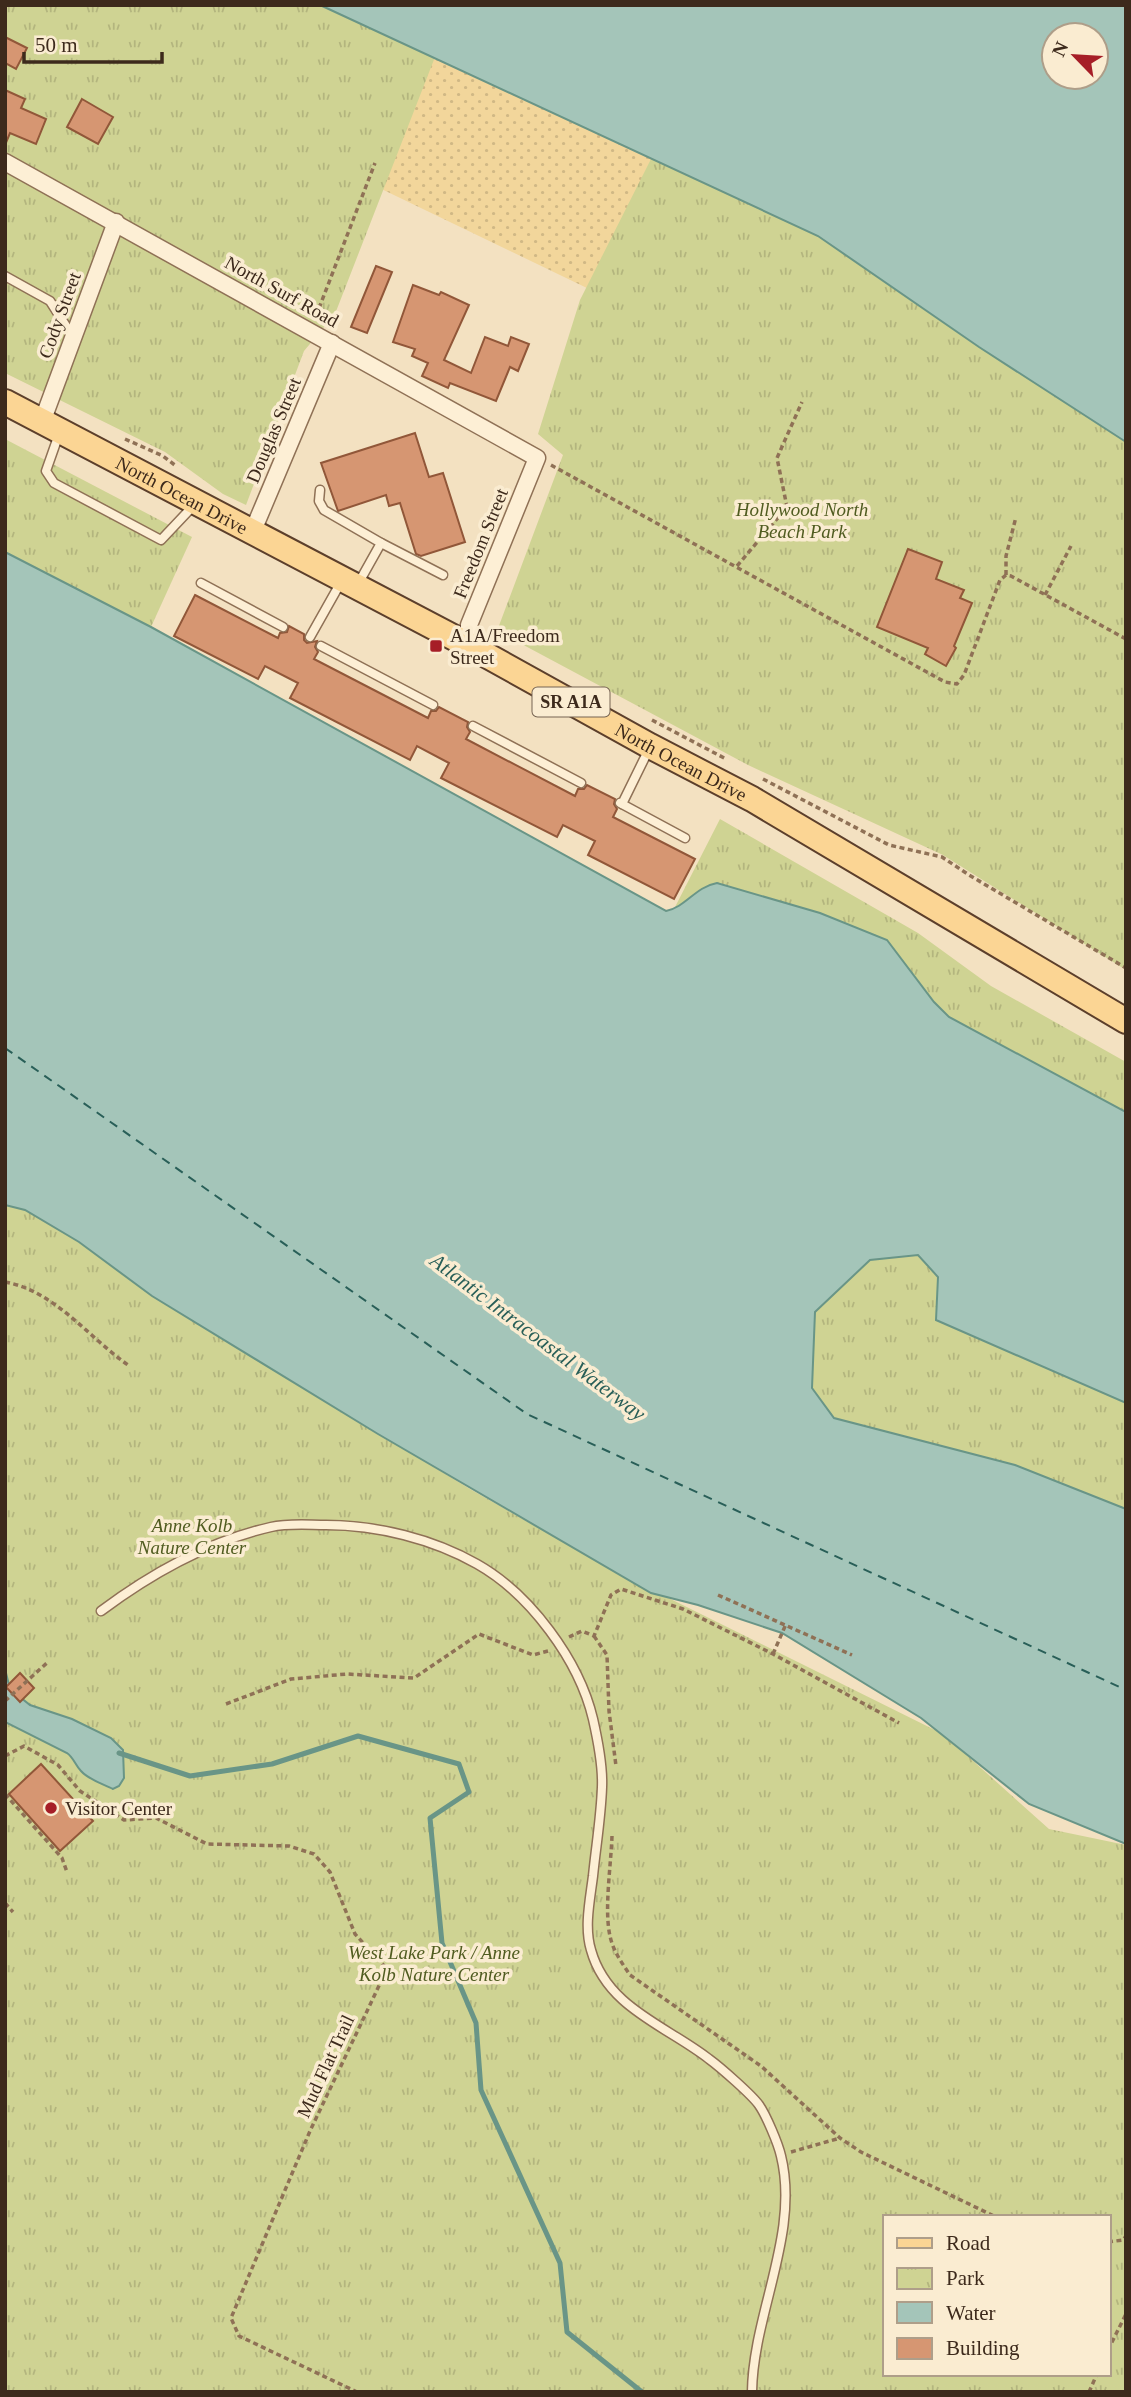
<svg xmlns="http://www.w3.org/2000/svg" width="1131" height="2397" viewBox="0 0 1131 2397" font-family="'Times New Roman',serif">
	<defs>
		<pattern id="sand-dots" width="8" height="8" patternUnits="userSpaceOnUse" patternTransform="scale(1.75)"><rect width="8" height="8" fill="#f2d69b"/><path d="M2 2h.1M6 6h.1" fill="none" stroke="#d0b885" stroke-width="1.8" stroke-linecap="round"/></pattern>
		<pattern id="park-tufts" width="24" height="20" patternUnits="userSpaceOnUse" patternTransform="scale(1.75)"><rect width="24" height="20" fill="#cfd393"/><path d="M3 7l-1-3M5 7V3M7 7l1-3M15 17l-1-3M17 17v-4M19 17l1-3" fill="none" stroke="#b3b57e"/></pattern>
	</defs>
	<rect width="100%" height="100%" fill="#f3e1c1"/>
	<polygon fill="url(#sand-dots)" points="320,5 818,236 979,347 1126,442 618,303 284,142"/>
	<g fill="url(#park-tufts)" fill-rule="evenodd">
		<polygon points="5,5 320,5 435,57 335,314 304,351 246,505 223,494 165,452 5,373"/>
		<polygon points="652,157 818,236 979,347 1126,442 1126,970 943,855 748,765 497,631 563,455 538,434 580,300"/>
		<polygon points="5,439 192,537 151,627 5,552"/>
		<polygon points="720,819 918,933 991,986 1126,1062 1126,1112 949,1017 934,1002 887,940 820,913 717,883 674,909"/>
		<path d="M5 1161 332 1405 470 1489 614 1571 943 1734 1049 1829 1126 1845V2392H5ZM884 2217H1108V2374H884Z"/>
		<polygon points="918,1255 938,1277 1099,1390 1126,1403 1126,1509 1015,1465 834,1418 812,1388 815,1312 870,1260"/>
	</g>
	<g fill="#a4c5b9" stroke="#699587" stroke-width="2" fill-rule="evenodd">
		<path d="M320 5H1126V442L979 347 818 236ZM1054 35H1096V77H1054Z"/>
		<path d="M5 552 151 627 666 911C686 907 695 887 717 883L820 913 887 940 934 1002 949 1017 1126 1112V1403L936 1320 938 1277 918 1255 870 1260 815 1312 812 1388 834 1418 1015 1465 1126 1509V1844L1029 1804 921 1718 782 1633 698 1605 651 1593 378 1434 152 1296 79 1242 25 1210 5 1205Z"/>
		<path d="M5 1669 10 1689 30 1705 72 1719 111 1738 123 1750 124 1778 119 1786 113 1789C103 1784 89 1780 81 1771 75 1765 74 1758 67 1753L5 1722Z"/>
	</g>
	<g fill="none" stroke-linecap="round" stroke-linejoin="round">
		<polyline stroke="#699587" stroke-width="5" points="119,1753 190,1776 272,1764 358,1736 459,1764 469,1792 430,1818 442,1943 476,2023 481,2090 560,2263 567,2332 642,2392"/>
		<polyline stroke="#295f58" stroke-width="2" stroke-dasharray="9 7" stroke-linecap="butt" points="5,1048 527,1414 1126,1690"/>
	</g>
	<g fill="#d69672" stroke="#915739" stroke-width="2">
		<polygon points="5,37 27,48 16,69 5,63"/>
		<polygon points="5,90 25,99 21,108 46,119 36,144 10,133 5,145"/>
		<polygon points="82,99 113,117 98,144 67,127"/>
		<polygon points="376,266 392,272 367,333 351,327"/>
		<polygon points="413,285 439,295 441,292 469,305 444,360 471,373 485,337 508,346 511,337 529,344 518,371 510,367 496,401 450,383 448,388 422,376 428,363 412,356 415,349 393,342"/>
		<polygon points="415,433 429,477 443,473 465,542 421,556 416,554 400,503 389,506 386,495 338,511 321,463"/>
		<polygon points="908,549 942,562 936,579 964,590 960,598 972,603 954,646 956,648 946,666 925,654 928,648 877,627"/>
		<polygon points="195,595 278,638 280,633 287,632 289,626 304,634 304,640 307,643 317,641 315,647 318,652 314,659 428,718 431,711 436,711 439,707 468,722 467,727 470,732 466,739 575,796 578,789 584,789 587,785 615,799 614,804 617,809 613,817 695,859 674,899 588,855 595,841 563,825 557,837 441,778 449,763 417,746 410,760 290,698 298,683 265,666 258,679 174,636"/>
		<polygon points="20,1673 34,1688 20,1702 6,1687"/>
		<polygon points="41,1764 93,1821 60,1851 9,1794"/>
	</g>
	<g fill="none" stroke-linecap="round" stroke-linejoin="round">
		<g stroke="#8f7156" stroke-width="11">
			<g id="lane">
				<polyline points="5,276 50,301 73,337"/>
				<polyline points="59,434 46,471 54,483 161,540 195,504"/>
				<polyline points="320,490 319,501 324,510 381,543 358,584"/>
				<polyline points="381,543 443,575"/>
				<polyline points="201,583 283,627"/>
				<polyline points="310,637 341,582"/>
				<polyline points="321,646 433,705"/>
				<polyline points="473,726 581,783"/>
				<polyline points="620,803 685,838"/>
				<polyline points="622,804 649,749"/>
				<path d="M101 1611C152 1573 209 1541 271 1527 288 1523 309 1525 326 1525 377 1525 433 1539 477 1564 530 1594 579 1660 593 1719 598 1741 603 1765 602 1787 601 1817 596 1846 593 1876 590 1900 584 1927 591 1950 607 2008 667 2026 709 2059 720 2067 752 2095 759 2105 766 2115 778 2143 781 2156 800 2233 753 2314 752 2392"/>
			</g>
		</g>
		<g stroke="#8f7156" stroke-width="19">
			<g id="street">
				<polyline points="5,162 537,458 469,625 468,645"/>
				<polyline points="42,422 116,222"/>
				<polyline points="252,533 332,343"/>
			</g>
		</g>
		<g stroke="#5c3f2b" stroke-width="28">
			<g id="primary">
				<path id="s1" d="M5 402 468 645 650 746 752 799 1126 1021"/>
			</g>
		</g>
		<g stroke="#8f7156" stroke-width="3.5" stroke-dasharray="5 3.5" stroke-linecap="butt">
			<polyline points="316,316 375,163"/>
			<polyline points="125,439 163,456 176,466"/>
			<polyline points="551,465 945,682 957,684 964,675 1000,580 1006,575 1011,576 1126,639"/>
			<polyline points="737,566 787,507 777,458 802,402"/>
			<polyline points="1006,575 1006,556 1016,517"/>
			<polyline points="1045,595 1071,546"/>
			<polyline points="652,720 726,759"/>
			<polyline points="763,779 889,845 942,857 969,875 1126,968"/>
			<path d="M5 1282C55 1291 88 1337 128 1365"/>
			<polyline points="718,1595 852,1655"/>
			<polyline points="594,1636 607,1655 609,1711 616,1766"/>
			<polyline points="569,1637 582,1631 594,1636 611,1595 621,1589 683,1609 773,1654 899,1723"/>
			<polyline points="773,1654 786,1624"/>
			<polyline points="5,1701 49,1661"/>
			<polyline points="226,1704 291,1679 347,1674 414,1678 479,1634 533,1655 548,1651"/>
			<polyline points="5,1756 24,1746 58,1765 80,1791 124,1820 156,1818 207,1844 289,1846 314,1854 330,1872 355,1934 387,1969 310,2131 231,2318 239,2336 357,2392"/>
			<polyline points="5,1794 62,1858 67,1872"/>
			<path d="M612 1836C611 1865 604 1910 610 1936 613 1951 622 1963 630 1975L761 2066 840 2138 861 2152 996 2217"/>
			<polyline points="5,1903 13,1912"/>
			<polyline points="791,2152 840,2138"/>
			<polyline points="1108,2242 1123,2240 1126,2236"/>
			<polyline points="1108,2350 1126,2314"/>
			<polyline points="1089,2392 1097,2374"/>
		</g>
		<use href="#lane" stroke="#fdefd5" stroke-width="8"/>
		<use href="#street" stroke="#fdefd5" stroke-width="16"/>
		<use href="#primary" stroke="#fbd594" stroke-width="24"/>
	</g>
	<g fill="#a61e27" stroke="#faecd1" stroke-width="2.5">
		<rect x="429" y="639" width="14" height="14" rx="3.5"/>
		<circle cx="51" cy="1808" r="7"/>
	</g>
	<g text-anchor="middle" stroke-width="7" stroke-linejoin="round" paint-order="stroke">
		<rect fill="#faecd1" stroke="#766452" stroke-width="2" x="532.5" y="687.5" width="77" height="29" rx="5"/>
		<g font-size="18" font-weight="bold" fill="#3d2a1c">
			<text x="571" y="708">SR A1A</text>
		</g>
		<g font-size="19" fill="#3d2a1c" stroke="#faecd1">
			<text transform="translate(282 291) rotate(29)" y="7">North Surf Road</text>
			<text transform="translate(59 315) rotate(-70)" y="7">Cody Street</text>
			<text transform="translate(273 430) rotate(-67)" y="7">Douglas Street</text>
			<text dy="7" stroke="none"><textPath href="#s1" startOffset="200">North Ocean Drive</textPath></text>
			<text transform="translate(480 543) rotate(-68)" y="7">Freedom Street</text>
			<text dy="7" stroke="none"><textPath href="#s1" startOffset="766">North Ocean Drive</textPath></text>
			<text transform="translate(325 2066) rotate(-65)" y="7">Mud Flat Trail</text>
		</g>
		<g font-size="19" font-style="italic" fill="#505c20" stroke="#faecd1">
			<text x="802" y="516">Hollywood North<tspan x="802" dy="22">Beach Park</tspan></text>
			<text x="192" y="1532">Anne Kolb<tspan x="192" dy="22">Nature Center</tspan></text>
			<text x="434" y="1959">West Lake Park / Anne<tspan x="434" dy="22">Kolb Nature Center</tspan></text>
		</g>
		<g font-size="19" fill="#3d2a1c" stroke="#faecd1" text-anchor="start">
			<text x="450" y="642">A1A/Freedom<tspan x="450" dy="22">Street</tspan></text>
			<text x="65" y="1815">Visitor Center</text>
		</g>
		<g font-size="21" font-style="italic" fill="#295f58" stroke="#faecd1">
			<text transform="translate(538 1337) rotate(37)" y="7">Atlantic Intracoastal Waterway</text>
		</g>
	</g>
	<rect width="1131" height="2397" fill="none" stroke="#3d2a1c" stroke-width="14"/>
	<rect x="883" y="2215" width="228" height="161" fill="#faecd1" stroke="#ae9e89" stroke-width="2"/>
	<rect x="897" y="2238" width="35" height="10" fill="#fbd594" stroke="#ae9e89" stroke-width="2"/>
	<text x="946" y="2250" font-size="21" fill="#3d2a1c">Road</text>
	<rect x="897" y="2268" width="35" height="21" fill="url(#park-tufts)" stroke="#ae9e89" stroke-width="2"/>
	<text x="946" y="2285" font-size="21" fill="#3d2a1c">Park</text>
	<rect x="897" y="2302" width="35" height="21" fill="#a4c5b9" stroke="#ae9e89" stroke-width="2"/>
	<text x="946" y="2320" font-size="21" fill="#3d2a1c">Water</text>
	<rect x="897" y="2338" width="35" height="21" fill="#d69672" stroke="#ae9e89" stroke-width="2"/>
	<text x="946" y="2355" font-size="21" fill="#3d2a1c">Building</text>
	<g transform="translate(1075 56) rotate(295)"><circle r="33" fill="#faecd1" stroke="#ae9e89" stroke-width="2"/>
	<path d="M0-5L12 26L0 18L-12 26Z" fill="#a61e27"/>
	<text y="-10" font-size="19" font-weight="bold" text-anchor="middle" fill="#3d2a1c">N</text>
	</g>
	<path d="M24 52v10h138v-10" fill="none" stroke="#3d2a1c" stroke-width="3.5"/>
	<text x="35" y="52" font-size="21" fill="#3d2a1c" stroke="#faecd1" stroke-width="5" paint-order="stroke">50 m</text>
</svg>
